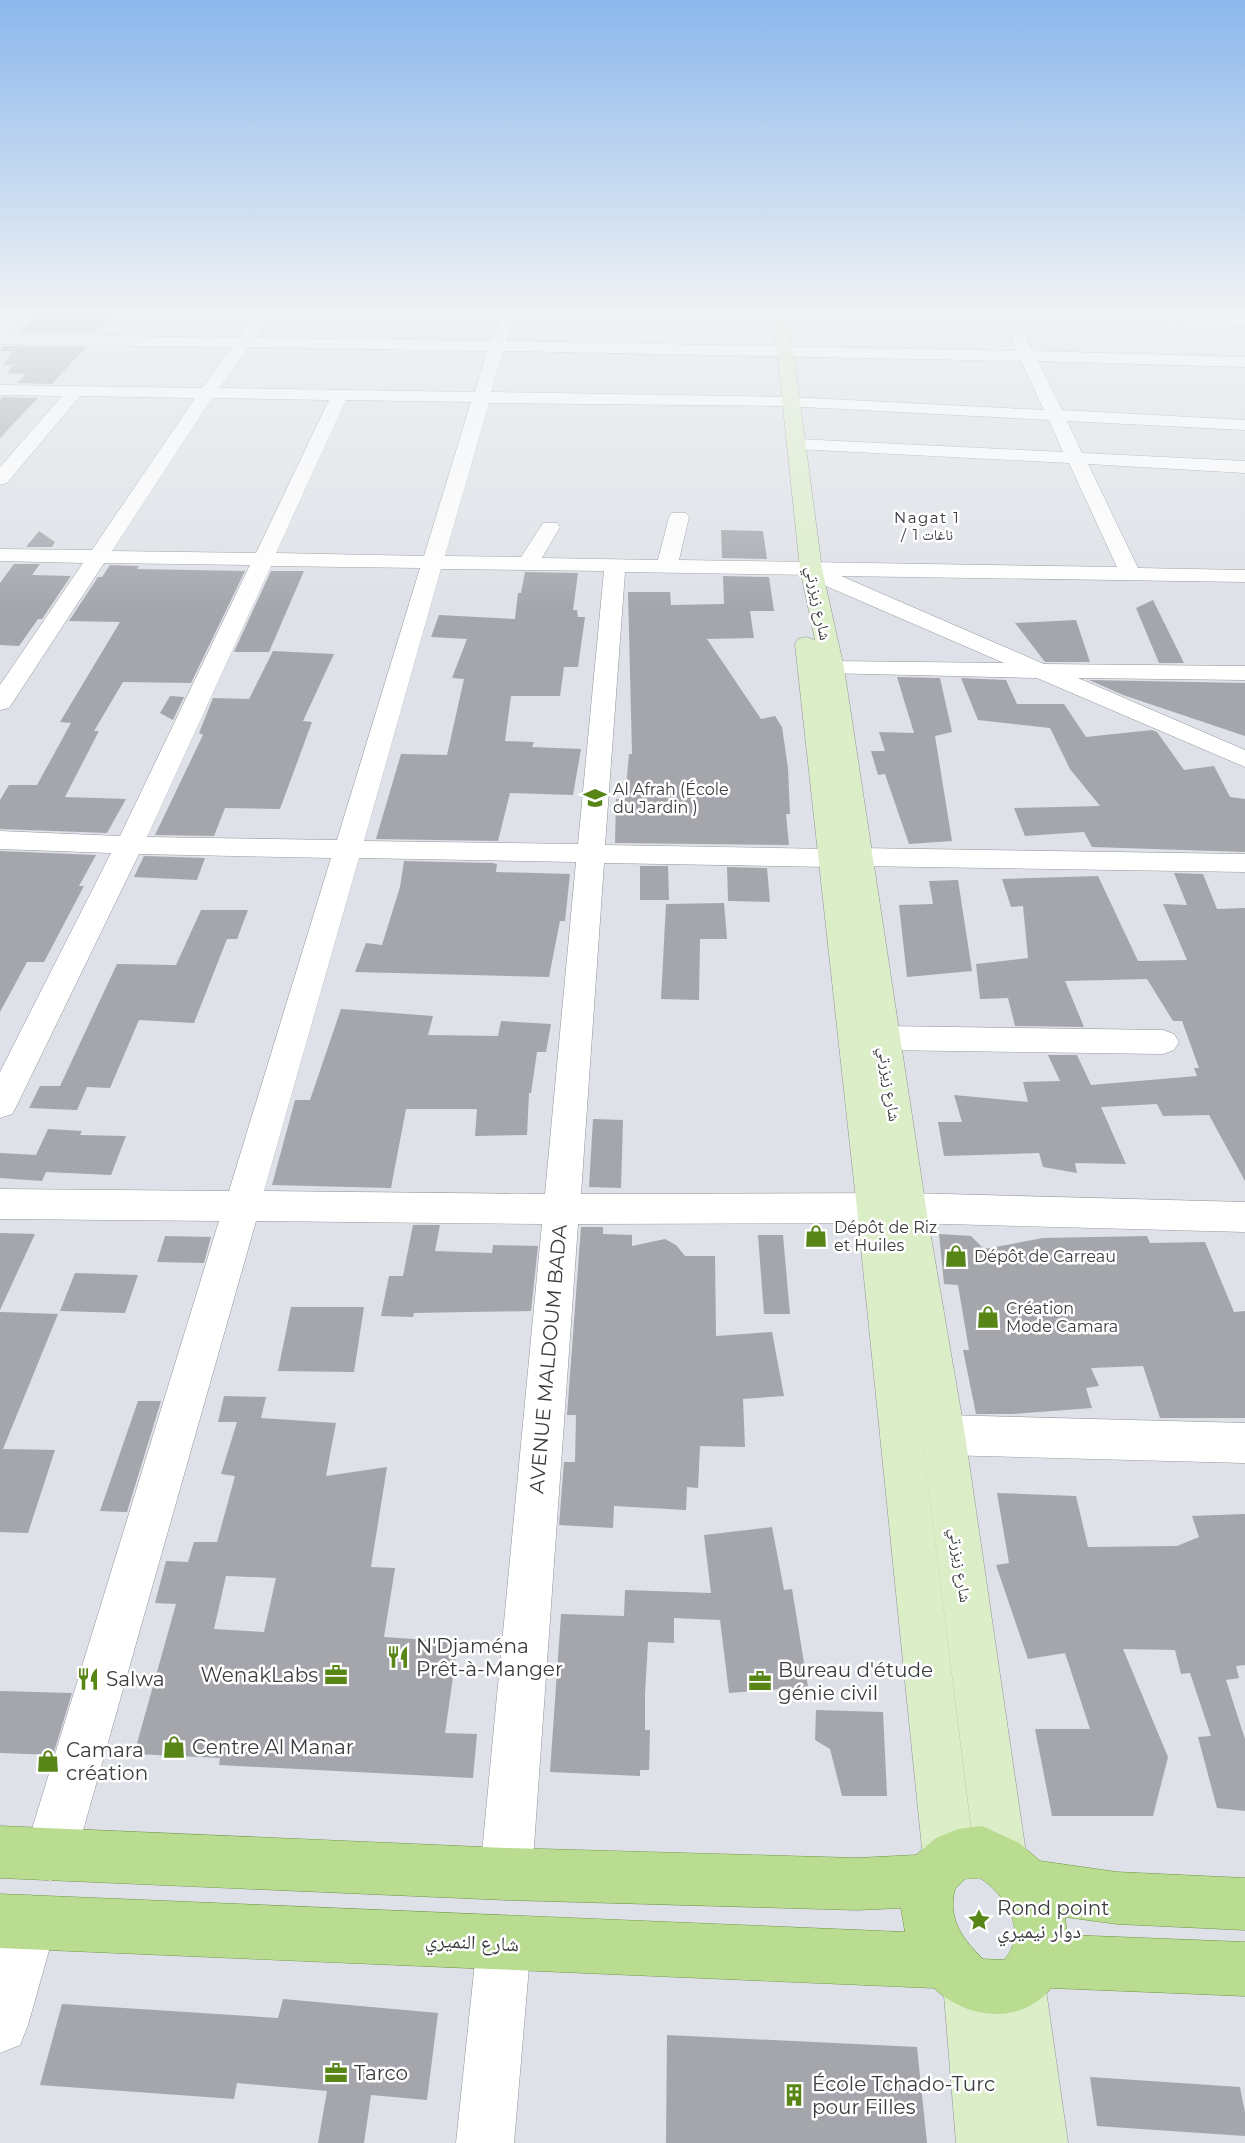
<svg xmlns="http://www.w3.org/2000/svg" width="1245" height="2143" viewBox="0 0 1245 2143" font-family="Montserrat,'Noto Naskh Arabic',sans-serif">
	<rect width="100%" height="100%" fill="#dee1e7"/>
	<g fill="#a4a6ac" fill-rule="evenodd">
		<polygon points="44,309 78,309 76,310 115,311 95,333 19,332"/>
		<polygon points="3,346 86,347 52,384 17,383 26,374 6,373 14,365 3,365 13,351 0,351"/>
		<polygon points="2,397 38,398 0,438 0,400"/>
		<polygon points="721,530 763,531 767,559 722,558"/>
		<polygon points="39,531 55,542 52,547 26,547"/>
		<polygon points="14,564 40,564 32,575 71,576 42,619 38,619 19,646 0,645 0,583"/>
		<polygon points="110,565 139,566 137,569 245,571 191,683 123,682 94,731 99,731 65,797 126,799 107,833 0,829 0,800 9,785 37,785 71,723 60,722 120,622 69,621 98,577 102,577"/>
		<polygon points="271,571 304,571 269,652 234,652"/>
		<polygon points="525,572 578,573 573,610 577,610 578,617 585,617 578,667 564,667 560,696 511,696 505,741 534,742 532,747 581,749 573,795 510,793 498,841 376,839 401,754 447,755 464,679 452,678 467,639 431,637 439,615 515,619 518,593 521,593"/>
		<polygon points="723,576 769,577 774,611 750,611 754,638 707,639 761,719 775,716 782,727 788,768 790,814 786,814 789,845 615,843 616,799 625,799 629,754 632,754 628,592 670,592 671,605 724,604"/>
		<polygon points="1153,600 1184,663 1159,663 1136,608"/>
		<polygon points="1076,620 1090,662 1045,662 1015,623"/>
		<polygon points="273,651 334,654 303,721 312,722 280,809 225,808 214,836 155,835 203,735 199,733 213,698 249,699"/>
		<polygon points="897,677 940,678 952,732 935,736 952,841 909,844 885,774 878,775 871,751 885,751 879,732 914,733"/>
		<polygon points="961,678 1006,680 1017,704 1064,704 1086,737 1152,730 1157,732 1184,770 1214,766 1230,797 1245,799 1245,852 1092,847 1084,832 1025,836 1014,808 1100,806 1070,769 1050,728 978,720"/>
		<polygon points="1089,680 1245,683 1245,736 1123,695"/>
		<polygon points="170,696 184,697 173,720 160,713"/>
		<polygon points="0,851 96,855 79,886 84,886 44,962 27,962 0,1012"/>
		<polygon points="144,856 205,858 197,880 134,877"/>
		<polygon points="404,861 493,863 497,864 496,872 570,874 565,921 560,921 549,977 355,972 366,943 382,945 400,887"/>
		<polygon points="640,866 668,866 669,900 640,900"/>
		<polygon points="727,867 767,868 770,902 728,901"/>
		<polygon points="1174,873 1203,874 1217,909 1245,908 1245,1181 1209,1115 1163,1116 1157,1104 1101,1107 1126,1164 1075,1163 1077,1173 1043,1167 1039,1153 944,1156 938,1122 962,1122 954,1095 1028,1102 1023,1082 1060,1081 1048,1055 1077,1055 1091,1085 1197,1076 1194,1068 1199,1068 1182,1021 1173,1021 1147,979 1065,981 1084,1027 1015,1026 1008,998 980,999 976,964 1028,958 1023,906 1011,907 1002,879 1098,876 1138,961 1187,960 1163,904 1187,905"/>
		<polygon points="958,880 972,971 907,977 899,905 933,904 929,881"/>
		<polygon points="724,903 727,939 700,939 699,1000 661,999 666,904"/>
		<polygon points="201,910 248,910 237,939 227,939 194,1023 139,1020 110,1088 87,1087 77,1110 29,1108 40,1086 60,1086 117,964 176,965"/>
		<polygon points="341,1009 433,1016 428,1035 498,1036 501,1021 551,1024 546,1052 537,1052 531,1093 529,1093 527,1135 475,1136 477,1109 406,1109 391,1188 272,1185 295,1100 310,1100"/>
		<polygon points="593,1119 623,1120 621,1188 589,1187"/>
		<polygon points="48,1129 82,1131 80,1135 126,1136 111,1175 46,1172 42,1181 0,1178 0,1153 36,1155"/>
		<polygon points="413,1225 440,1225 435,1251 492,1253 493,1245 538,1246 531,1311 414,1313 413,1317 381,1316 389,1276 403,1276"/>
		<polygon points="581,1227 603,1227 603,1234 632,1235 632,1246 665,1239 676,1245 685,1256 715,1256 716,1336 772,1332 784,1396 743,1399 745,1447 700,1446 698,1488 687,1487 686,1510 614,1506 613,1528 559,1525 564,1462 575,1462 576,1415 567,1415"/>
		<polygon points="0,1233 35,1234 0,1310"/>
		<polygon points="939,1234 971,1236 984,1249 1043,1238 1147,1236 1150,1243 1205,1242 1234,1312 1245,1311 1245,1418 1160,1418 1143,1366 1091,1368 1099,1386 1086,1388 1092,1408 1012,1414 976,1414 963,1350 969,1350 958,1285 944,1284"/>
		<polygon points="758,1235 783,1235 790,1314 764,1314"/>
		<polygon points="165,1236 211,1237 204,1263 157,1262"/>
		<polygon points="75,1273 138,1275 125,1313 60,1311"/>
		<polygon points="291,1307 364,1307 354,1372 278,1371"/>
		<polygon points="0,1312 58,1314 3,1449 55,1450 28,1533 0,1532"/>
		<path d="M224 1396 266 1397 261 1418 336 1423 326 1476 387 1467 371 1567 395 1568 384 1637 458 1642 445 1733 477 1734 473 1778 219 1765 220 1758 134 1754 176 1604 155 1603 166 1561 188 1562 194 1542H217L235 1476 221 1474 237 1422H218ZM226 1576 276 1578 264 1632 214 1629Z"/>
		<polygon points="138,1401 161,1401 127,1512 100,1511"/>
		<polygon points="997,1493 1076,1496 1088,1547 1177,1546 1199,1537 1192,1516 1245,1514 1245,1665 1236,1666 1239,1678 1226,1680 1245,1739 1245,1811 1217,1808 1198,1737 1211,1736 1190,1673 1181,1674 1175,1650 1123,1649 1168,1757 1153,1816 1052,1816 1035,1729 1090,1729 1065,1653 1028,1659 996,1565 1009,1563"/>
		<polygon points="772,1527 784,1590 792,1589 808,1687 729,1693 720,1620 674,1618 674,1643 648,1642 645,1694 645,1730 650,1730 649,1770 640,1770 640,1776 550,1772 561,1614 624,1616 625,1590 711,1593 704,1535"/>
		<polygon points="0,1691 72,1693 53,1755 0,1753"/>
		<polygon points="816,1710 883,1712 887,1796 842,1796 830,1749 815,1740"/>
		<polygon points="283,1999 438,2013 427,2100 371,2095 364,2143 318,2143 327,2091 237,2083 234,2099 40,2085 62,2004 278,2018"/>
		<polygon points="667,2035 917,2047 927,2143 666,2143"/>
		<polygon points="1090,2077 1240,2087 1245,2113 1245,2136 1097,2126"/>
	</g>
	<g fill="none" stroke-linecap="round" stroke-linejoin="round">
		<g stroke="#92959b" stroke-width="1">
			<g id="street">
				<polygon points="13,309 28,309 5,332 0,334 0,321"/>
				<path d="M261 309H275L255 338 491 341 504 309H852L1245 314V324L778 317 771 313 765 316 517 313 506 341 1017 351 1011 339 1019 334 1025 336 1033 351 1245 357V367L1038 361 1062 410 1245 420V430L1067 421 1082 453 1245 461V473L1088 464 1138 568 1245 570V582L841 576 1044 664 1245 666V680L1078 678 1245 750V767L1037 678 824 673 820 668 824 663 832 661 1004 663 826 586 815 575 625 572 605 845 830 849 840 852 844 858 840 864 830 867 604 863 581 1194 908 1193 1245 1202V1232L908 1223 578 1224 532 1874 524 1892 506 1900 488 1892 480 1874 542 1224 256 1221 76 1855 68 1873 50 1881 32 1873 24 1855 219 1221 0 1219V1189L229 1191 331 858 139 854 17 1105 12 1114 0 1118V1072L111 853 0 849V831L120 836 250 565 104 563 9 708 0 710V685L83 563 0 561V549L92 550 195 398 80 396 7 483 0 485V467L62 396 0 395V385L202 388 232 347 0 344V334L239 338ZM248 347 487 351 475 392 219 388ZM503 351 1021 361 1044 410 790 397 491 392ZM212 398 329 400 256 553 112 551ZM346 400 471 402 424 556 276 553ZM489 403 784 406 1049 420 1063 452 797 439 788 444 797 449 1069 463 1117 567 679 560 689 517 686 513H672L669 517 658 560 542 558 560 527 557 523H543L521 557 445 556ZM271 566 420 568 337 840 147 837ZM441 569 604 571 578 844 364 841ZM359 858 576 862 545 1194 264 1191Z"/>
				<polygon points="858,848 1245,854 1245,872 858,866 848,863 844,857 848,851"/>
				<polygon points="883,1026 1163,1030 1174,1034 1179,1042 1174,1050 1163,1054 883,1050 872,1046 867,1038 872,1030"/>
				<polygon points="944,1415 1245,1423 1245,1463 944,1455 929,1449 923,1435 929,1421"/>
				<polygon points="30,1895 49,1903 57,1922 28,2025 20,2045 0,2053 0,1933 11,1903"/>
				<polygon points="504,1916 523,1924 531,1943 514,2143 456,2143 477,1943 485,1924"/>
			</g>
		</g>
		<g stroke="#92959b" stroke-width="1">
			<g id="secondary">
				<polygon points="770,309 784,309 793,350 822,569 844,668 926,1208 965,1435 1027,1860 1019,1878 1001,1886 983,1878 975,1860 912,1357 975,1858 967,1876 949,1884 931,1876 923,1858 857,1209 795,644 798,639 806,637 815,640 800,569 777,350"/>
				<polygon points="970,1956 989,1964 994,1975 999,1964 1018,1956 1037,1964 1045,1983 1068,2143 956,2143 943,1983 951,1964"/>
			</g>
		</g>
		<g stroke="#6f9544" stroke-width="1">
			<path id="primary" d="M0 1826 506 1848 857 1858 916 1855 936 1838 958 1829 982 1826 1019 1843 1040 1861 1117 1872 1245 1878V1930L1117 1924 1065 1917 1067 1935 1245 1942V1996L1051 1988C1021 2026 966 2019 934 1988L0 1948V1894L905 1932 901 1908 857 1910 506 1900 0 1878ZM980 1878C1006 1894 1029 1933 1004 1960L983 1959C963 1940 947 1919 955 1889L965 1879Z"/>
		</g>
		<use href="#street" fill="#fff" fill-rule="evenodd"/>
		<use href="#secondary" fill="#dceec8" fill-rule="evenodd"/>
		<use href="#primary" fill="#b9dc91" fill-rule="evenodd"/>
	</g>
	<linearGradient id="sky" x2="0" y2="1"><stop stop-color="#8bb7ec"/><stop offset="0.51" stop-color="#f0f2f4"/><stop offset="1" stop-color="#f0f2f4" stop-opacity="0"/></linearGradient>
	<rect width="1245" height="609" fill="url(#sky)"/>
	<defs>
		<g id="school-bare" transform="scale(1.8)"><path d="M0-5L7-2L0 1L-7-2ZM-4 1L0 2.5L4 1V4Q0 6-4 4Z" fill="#578516" stroke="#fff" stroke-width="2.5" paint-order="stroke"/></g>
		<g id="shop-bare" transform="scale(1.8)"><path d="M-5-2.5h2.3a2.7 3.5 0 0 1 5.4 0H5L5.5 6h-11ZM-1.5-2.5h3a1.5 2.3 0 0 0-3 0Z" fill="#578516" stroke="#fff" stroke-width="2.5" paint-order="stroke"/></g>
		<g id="restaurant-bare" transform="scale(1.8)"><path d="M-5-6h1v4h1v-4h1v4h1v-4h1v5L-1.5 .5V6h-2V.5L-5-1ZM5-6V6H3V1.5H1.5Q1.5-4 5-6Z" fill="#578516" stroke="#fff" stroke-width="2.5" paint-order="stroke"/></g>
		<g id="office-bare" transform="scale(1.8)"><path d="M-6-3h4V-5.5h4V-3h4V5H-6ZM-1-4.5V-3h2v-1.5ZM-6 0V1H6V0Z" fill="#578516" stroke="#fff" stroke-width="2.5" paint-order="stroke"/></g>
		<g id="sight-bare" transform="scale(1.8)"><path d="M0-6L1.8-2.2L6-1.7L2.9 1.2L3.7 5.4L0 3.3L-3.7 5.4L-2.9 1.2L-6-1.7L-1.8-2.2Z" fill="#578516" stroke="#fff" stroke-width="2.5" paint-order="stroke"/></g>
		<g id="building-bare" transform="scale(1.8)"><path d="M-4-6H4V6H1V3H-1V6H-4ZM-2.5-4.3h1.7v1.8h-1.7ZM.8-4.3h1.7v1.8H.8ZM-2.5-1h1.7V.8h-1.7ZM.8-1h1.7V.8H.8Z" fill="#578516" stroke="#fff" stroke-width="2.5" paint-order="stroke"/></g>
	</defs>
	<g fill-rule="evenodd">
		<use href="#school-bare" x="595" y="798"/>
		<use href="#shop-bare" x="816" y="1236"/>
		<use href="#shop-bare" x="956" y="1256"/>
		<use href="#shop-bare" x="988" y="1317"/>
		<use href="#restaurant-bare" x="398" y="1657"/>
		<use href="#office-bare" x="336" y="1675"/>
		<use href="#restaurant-bare" x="88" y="1679"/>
		<use href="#office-bare" x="760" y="1681"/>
		<use href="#shop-bare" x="174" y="1747"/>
		<use href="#shop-bare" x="48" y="1761"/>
		<use href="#sight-bare" x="979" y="1920"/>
		<use href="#office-bare" x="336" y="2073"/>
		<use href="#building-bare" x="794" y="2095"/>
	</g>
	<g text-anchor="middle" stroke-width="5" stroke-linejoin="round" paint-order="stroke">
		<g font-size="15" letter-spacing="1.5" fill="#36383d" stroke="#fff">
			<text x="927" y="523">Nagat 1<tspan x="927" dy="17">/ ناغات 1</tspan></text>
		</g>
		<g font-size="16" fill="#3a3c3e" stroke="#fff">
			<text transform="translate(819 603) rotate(79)" y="6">شارع زيزرتي</text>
			<text transform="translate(890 1084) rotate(82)" y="6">شارع زيزرتي</text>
			<text transform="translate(961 1565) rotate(82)" y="6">شارع زيزرتي</text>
		</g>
		<g font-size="16" fill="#3a3c3e" stroke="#fff" text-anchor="start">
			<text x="613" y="795">Al Afrah (École<tspan x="613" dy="18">du Jardin )</tspan></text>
			<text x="834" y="1233">Dépôt de Riz<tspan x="834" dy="18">et Huiles</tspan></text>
			<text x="974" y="1262">Dépôt de Carreau</text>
			<text x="1006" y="1314">Création<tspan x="1006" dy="18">Mode Camara</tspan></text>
		</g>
		<g font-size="20" fill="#3a3c3e" stroke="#fff">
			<text transform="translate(548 1359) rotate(-85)" y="7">AVENUE MALDOUM BADA</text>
			<text transform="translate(472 1942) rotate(3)" y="7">شارع النميري</text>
		</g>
		<g font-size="20" fill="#3a3c3e" stroke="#fff" text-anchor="start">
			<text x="416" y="1653">N'Djaména<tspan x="416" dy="23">Prêt-à-Manger</tspan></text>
			<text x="778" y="1677">Bureau d'étude<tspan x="778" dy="23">génie civil</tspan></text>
			<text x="318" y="1682" text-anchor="end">WenakLabs</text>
			<text x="106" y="1686">Salwa</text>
			<text x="192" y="1754">Centre Al Manar</text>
			<text x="66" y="1757">Camara<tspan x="66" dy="23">création</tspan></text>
			<text x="997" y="1915">Rond point<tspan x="997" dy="23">دوار نيميري</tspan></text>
			<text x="354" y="2080">Tarco</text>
			<text x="812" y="2091">École Tchado-Turc<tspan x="812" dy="23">pour Filles</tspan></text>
		</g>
	</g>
</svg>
